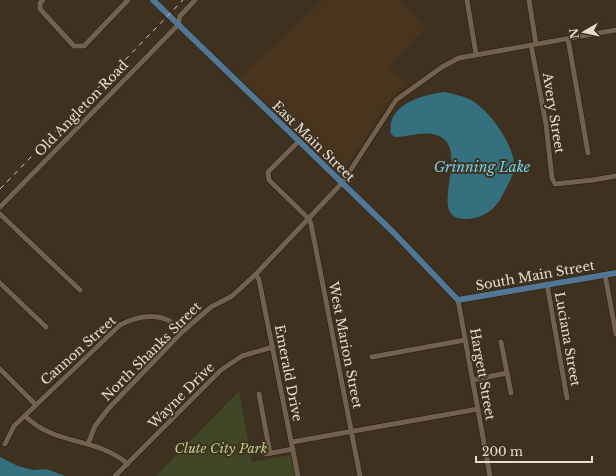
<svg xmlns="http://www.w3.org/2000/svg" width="616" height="476" viewBox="0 0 616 476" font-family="'Libre Baskerville',serif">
	<rect width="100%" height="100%" fill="#3f311f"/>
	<polygon fill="#49351e" points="323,0 399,0 426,27 388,66 407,84 387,102 368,134 343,170 336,169 240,78"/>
	<polygon fill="#3f4726" points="239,391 252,462 291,455 295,476 156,476"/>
	<g fill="#34707d">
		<path d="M445 92C453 94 463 96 471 100 489 110 512 142 514 163 515 175 508 184 503 194 496 209 483 219 465 219 422 219 478 142 432 134 420 132 407 137 395 137L391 134C386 104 422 95 445 92Z"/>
		<polygon points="0,457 18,466 33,470 46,469 65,476 0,476"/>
	</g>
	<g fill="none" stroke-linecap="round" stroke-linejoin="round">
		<g stroke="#261807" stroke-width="6">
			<g id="minor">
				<polyline points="43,0 40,3 40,9 74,46 84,46 128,0"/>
				<polyline points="467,0 476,54"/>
				<polyline points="529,0 536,44"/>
				<polyline points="568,39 588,153"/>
				<polyline points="531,45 546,124 552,178 555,184 593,180 616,176"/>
				<polyline points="298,142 268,172 269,180 309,219 311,224 360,476"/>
				<polyline points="0,207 178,25 180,16 195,0"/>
				<polyline points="0,214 80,290"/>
				<polyline points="256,274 259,280 298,476"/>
				<polyline points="605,275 616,334"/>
				<polyline points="0,283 46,327"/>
				<polyline points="547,284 567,398"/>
				<polyline points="458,300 490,476"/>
				<polyline points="501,342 511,393"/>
				<polyline points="372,357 465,340"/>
				<polyline points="0,369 35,404"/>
				<polyline points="473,380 507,373"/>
				<polyline points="259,394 270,453"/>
				<path d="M25 416C57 447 95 436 128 464"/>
				<polyline points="292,442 478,409"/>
				<path d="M5 444 14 426 120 325C141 314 166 311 182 332"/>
				<polyline points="88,444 95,426 108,409 182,332 211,307 232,296 256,274 342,183 396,100 442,67 459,58 616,30"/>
				<polyline points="266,454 293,449"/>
				<polyline points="115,476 221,370 242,356 273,347"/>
			</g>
		</g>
		<g stroke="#261807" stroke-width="7">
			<polyline id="major" points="153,0 394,233 458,300 616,273"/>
		</g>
		<use href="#minor" stroke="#72614e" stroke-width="5"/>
		<use href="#major" stroke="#527795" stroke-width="6"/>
		<polyline stroke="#d4cbbf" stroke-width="1" stroke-dasharray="5 5" stroke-linecap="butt" points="0,189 183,0"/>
	</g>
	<g text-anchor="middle" stroke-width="4" stroke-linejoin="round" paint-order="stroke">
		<g font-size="13" fill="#e6ddd2" stroke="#3f311f">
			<text transform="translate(81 108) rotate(-46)" y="5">Old Angleton Road</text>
			<text transform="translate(554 113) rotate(81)" y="5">Avery Street</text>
			<text transform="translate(314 141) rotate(44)" y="5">East Main Street</text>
			<text transform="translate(535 275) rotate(-10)" y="5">South Main Street</text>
			<text transform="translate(568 339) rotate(80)" y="5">Luciana Street</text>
			<text transform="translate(346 345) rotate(79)" y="5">West Marion Street</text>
			<text transform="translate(78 350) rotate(-42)" y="5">Cannon Street</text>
			<text transform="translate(151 351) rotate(-45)" y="5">North Shanks Street</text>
			<text transform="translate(289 373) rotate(79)" y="5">Emerald Drive</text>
			<text transform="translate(483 374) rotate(80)" y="5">Hargett Street</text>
			<text transform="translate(181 395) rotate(-45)" y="5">Wayne Drive</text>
		</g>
		<g font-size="13" font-style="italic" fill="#bacd87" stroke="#3f311f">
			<text x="221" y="453">Clute City Park</text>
		</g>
		<g font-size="14" font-style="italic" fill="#71d1e6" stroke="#3f311f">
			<text x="482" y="172">Grinning Lake</text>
		</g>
	</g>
	<g transform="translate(584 32) rotate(261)" stroke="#3f311f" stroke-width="3" paint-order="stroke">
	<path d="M0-3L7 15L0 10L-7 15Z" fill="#e6ddd2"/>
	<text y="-6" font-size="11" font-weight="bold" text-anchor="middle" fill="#e6ddd2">N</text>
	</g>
	<path d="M476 456v6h116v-6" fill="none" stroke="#e6ddd2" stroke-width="2"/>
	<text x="482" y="456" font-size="12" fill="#e6ddd2" stroke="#3f311f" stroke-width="3" paint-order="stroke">200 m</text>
</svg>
